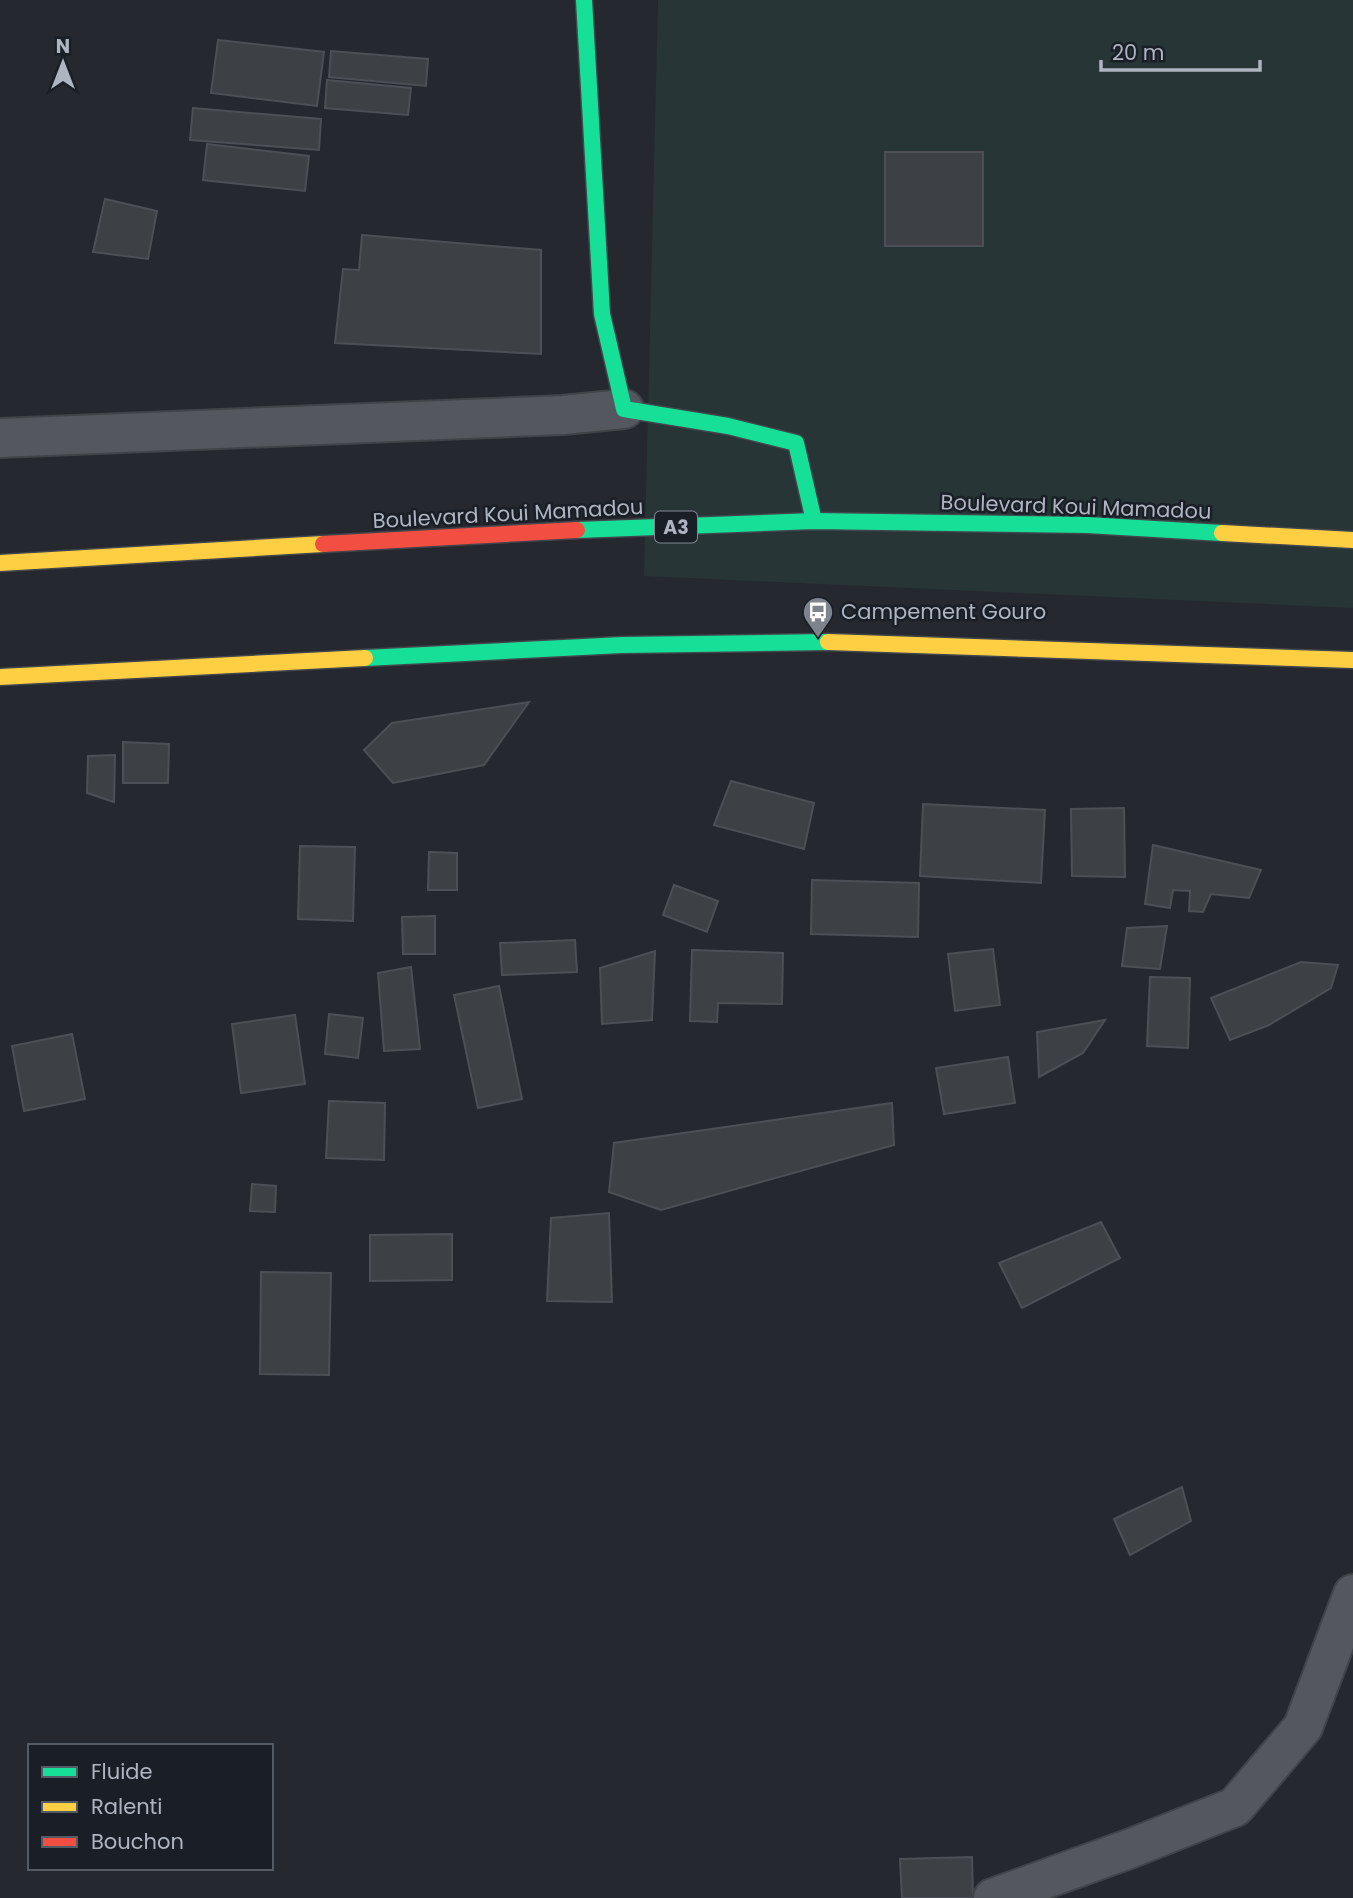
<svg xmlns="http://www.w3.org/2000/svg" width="1353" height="1898" viewBox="0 0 1353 1898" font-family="Poppins,sans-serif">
	<rect width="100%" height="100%" fill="#25282e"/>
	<polygon fill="#273536" points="658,0 1353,0 1353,608 644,576"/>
	<g fill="#3d4045" stroke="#4c5056" stroke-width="2">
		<polygon points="218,40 324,52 317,106 211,93"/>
		<polygon points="331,51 428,59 426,86 329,77"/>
		<polygon points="327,80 411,88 408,115 325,108"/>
		<polygon points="193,108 321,119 319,150 190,140"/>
		<polygon points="207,144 309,156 305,191 203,180"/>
		<rect x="885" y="152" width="98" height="94"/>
		<polygon points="105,199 157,211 148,259 93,252"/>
		<polygon points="362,235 541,250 541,354 335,343 343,269 359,270"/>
		<polygon points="529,702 484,765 393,783 364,750 392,723"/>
		<polygon points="123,742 169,744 168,783 123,783"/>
		<polygon points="115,755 114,802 87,793 88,756"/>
		<polygon points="731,781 814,803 804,849 714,825"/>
		<polygon points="923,804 1045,810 1041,883 920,876"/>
		<polygon points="1124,808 1125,877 1072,876 1071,809"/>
		<polygon points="1153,845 1261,870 1249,898 1211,894 1203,912 1189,911 1190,891 1173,890 1170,908 1145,904"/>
		<polygon points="300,846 355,847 353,921 298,919"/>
		<polygon points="429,852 457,853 457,890 428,890"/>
		<polygon points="812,880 919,883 918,937 811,934"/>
		<polygon points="674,885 718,901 707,932 663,915"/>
		<polygon points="435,916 435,954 403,954 402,917"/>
		<polygon points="1167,926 1160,969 1122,966 1127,928"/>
		<polygon points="575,940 577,972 502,975 500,943"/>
		<polygon points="993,949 1000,1005 955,1011 948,954"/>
		<polygon points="692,950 783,953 782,1004 718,1003 717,1022 690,1021"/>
		<polygon points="655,951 652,1020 602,1024 600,968"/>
		<polygon points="1301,962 1338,965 1331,988 1269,1025 1230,1040 1211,998"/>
		<polygon points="411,967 420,1049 384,1051 378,973"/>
		<polygon points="1150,977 1190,978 1188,1048 1147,1046"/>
		<polygon points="499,986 522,1099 478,1108 454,995"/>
		<polygon points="329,1014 363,1018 358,1058 325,1054"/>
		<polygon points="295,1015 305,1084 241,1093 232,1024"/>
		<polygon points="1105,1020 1083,1053 1039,1077 1037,1032"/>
		<polygon points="72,1034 85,1099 24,1111 12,1046"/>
		<polygon points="1008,1057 1015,1103 944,1114 936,1068"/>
		<polygon points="329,1101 385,1103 384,1160 326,1158"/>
		<polygon points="892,1103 894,1145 661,1210 609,1192 614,1143"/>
		<polygon points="252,1184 276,1186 275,1212 250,1211"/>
		<polygon points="609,1213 612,1302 547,1301 551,1218"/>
		<polygon points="1101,1222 1120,1258 1022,1308 999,1263"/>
		<polygon points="452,1234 452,1280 370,1281 370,1235"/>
		<polygon points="261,1272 331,1273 329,1375 260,1374"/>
		<polygon points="1182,1487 1191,1521 1130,1555 1114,1519"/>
		<polygon points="972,1857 973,1898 902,1898 900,1859"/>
	</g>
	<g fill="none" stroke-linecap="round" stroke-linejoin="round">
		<g stroke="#404348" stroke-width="42">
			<g id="street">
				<polyline points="0,438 563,415 624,409"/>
				<polyline points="993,1898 1129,1849 1235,1807 1303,1727 1353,1594"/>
			</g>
		</g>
		<g stroke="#42454b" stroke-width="19">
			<g id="fast">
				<polyline points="584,0 602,314 624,409 728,426 796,443 814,521"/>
				<polyline points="577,530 814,521 1087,525 1222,533"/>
				<polyline points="365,658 622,645 828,642"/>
			</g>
		</g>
		<g stroke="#42454b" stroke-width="19">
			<g id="slow">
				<polyline points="1222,533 1353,540"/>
				<polyline points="0,563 323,544"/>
				<polyline points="828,642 1353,660"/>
				<polyline points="0,677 365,658"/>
			</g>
		</g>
		<g stroke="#42454b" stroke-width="19">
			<polyline id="jam" points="323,544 577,530"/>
		</g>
		<use href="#street" stroke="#54575d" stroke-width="38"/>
		<use href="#fast" stroke="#16e098" stroke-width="16"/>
		<use href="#slow" stroke="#ffcf43" stroke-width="16"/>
		<use href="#jam" stroke="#f24e42" stroke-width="16"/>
	</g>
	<defs>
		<g id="bus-pin" transform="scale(1.575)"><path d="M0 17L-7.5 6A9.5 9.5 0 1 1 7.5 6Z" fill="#7e838d" stroke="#1a1f27"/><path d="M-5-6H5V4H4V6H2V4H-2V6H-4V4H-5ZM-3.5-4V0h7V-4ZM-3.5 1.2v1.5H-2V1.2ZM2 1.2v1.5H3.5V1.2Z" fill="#fff"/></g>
	</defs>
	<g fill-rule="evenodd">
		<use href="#bus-pin" x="818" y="612"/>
	</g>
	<g text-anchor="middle" stroke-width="5" stroke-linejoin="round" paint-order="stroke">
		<rect fill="#1a1f27" stroke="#828792" stroke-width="2" x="655" y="511.5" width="42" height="31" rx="5"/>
		<g font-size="19" font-weight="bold" fill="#aeb4c0">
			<text x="676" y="534">A3</text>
		</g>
		<g font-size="21" fill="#aeb4c0" stroke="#1a1f27">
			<text transform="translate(1076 507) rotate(2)" y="7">Boulevard Koui Mamadou</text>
			<text transform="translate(508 514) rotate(-3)" y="7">Boulevard Koui Mamadou</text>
		</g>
		<g font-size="21" fill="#aeb4c0" stroke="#1a1f27" text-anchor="start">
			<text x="841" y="619">Campement Gouro</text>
		</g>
	</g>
	<rect x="28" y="1744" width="245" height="126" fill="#1a1f27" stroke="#555b64" stroke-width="2"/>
	<rect x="42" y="1767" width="35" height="10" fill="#16e098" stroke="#555b64" stroke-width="2"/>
	<text x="91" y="1779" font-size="21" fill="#aeb4c0">Fluide</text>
	<rect x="42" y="1802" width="35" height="10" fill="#ffcf43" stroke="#555b64" stroke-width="2"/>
	<text x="91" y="1814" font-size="21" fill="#aeb4c0">Ralenti</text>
	<rect x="42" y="1837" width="35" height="10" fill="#f24e42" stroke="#555b64" stroke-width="2"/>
	<text x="91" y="1849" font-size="21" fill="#aeb4c0">Bouchon</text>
	<g transform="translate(63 63)" stroke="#1a1f27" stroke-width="5" paint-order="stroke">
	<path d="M0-5L12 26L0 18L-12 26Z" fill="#aeb4c0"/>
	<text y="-10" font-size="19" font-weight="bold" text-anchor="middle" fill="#aeb4c0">N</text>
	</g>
	<path d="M1101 60v10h159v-10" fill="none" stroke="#aeb4c0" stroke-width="3.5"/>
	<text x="1112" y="60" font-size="21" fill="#aeb4c0" stroke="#1a1f27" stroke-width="5" paint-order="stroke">20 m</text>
</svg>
